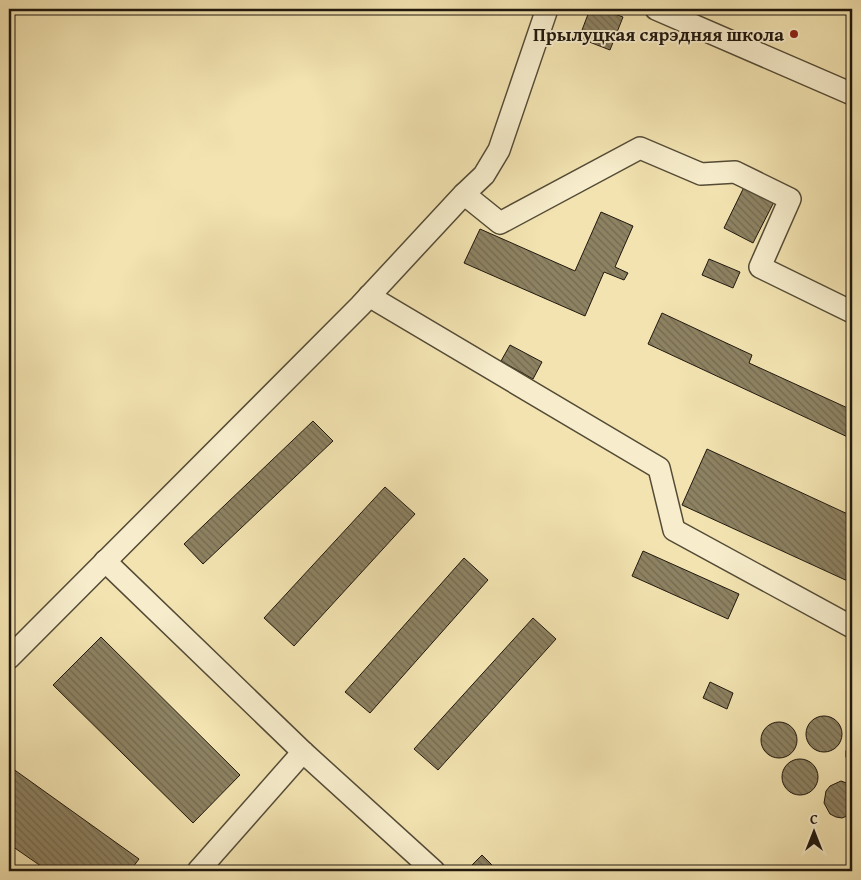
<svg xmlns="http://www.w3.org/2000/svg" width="861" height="880" viewBox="0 0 861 880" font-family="'Gentium Book Plus',serif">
	<defs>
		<pattern id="building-back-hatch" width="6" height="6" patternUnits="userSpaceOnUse" patternTransform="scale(1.25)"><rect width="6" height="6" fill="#8d8262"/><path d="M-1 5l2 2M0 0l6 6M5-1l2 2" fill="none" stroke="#73694f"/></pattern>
	</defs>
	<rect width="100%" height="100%" fill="#f2e3b0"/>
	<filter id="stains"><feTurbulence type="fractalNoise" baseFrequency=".004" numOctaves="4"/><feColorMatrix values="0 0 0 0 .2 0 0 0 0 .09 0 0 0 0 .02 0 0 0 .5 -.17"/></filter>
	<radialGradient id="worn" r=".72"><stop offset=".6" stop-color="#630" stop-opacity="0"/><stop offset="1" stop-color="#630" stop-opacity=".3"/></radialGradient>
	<g fill="url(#building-back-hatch)" stroke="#20180e">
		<polygon points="590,9 601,9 623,17 610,50 579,38"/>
		<polygon points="745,185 775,200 753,243 724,228"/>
		<polygon points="601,212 633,226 615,267 628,273 624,280 604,272 585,316 464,263 480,229 575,271"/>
		<polygon points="709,259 740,272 733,288 702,275"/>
		<polygon points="662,313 752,355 749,363 852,410 852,439 648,344"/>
		<polygon points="510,345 542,362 533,379 501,361"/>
		<polygon points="313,421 333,441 203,564 184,544"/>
		<polygon points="707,449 852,516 852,583 682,505"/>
		<polygon points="385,487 415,514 294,646 264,618"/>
		<polygon points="643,551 739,594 728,619 632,576"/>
		<polygon points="464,558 488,580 370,713 345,692"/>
		<polygon points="533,618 556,639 438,770 414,749"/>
		<polygon points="101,637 240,775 193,823 53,685"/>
		<polygon points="710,682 733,693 727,709 703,698"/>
		<circle cx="824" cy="734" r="18"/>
		<circle cx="779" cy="740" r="18"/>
		<polygon points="852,740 852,767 846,757 846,751"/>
		<circle cx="800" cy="777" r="18"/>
		<polygon points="9,766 139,859 130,871 48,871 9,844"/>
		<polygon points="841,781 852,785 852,814 842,818 836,817 830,814 824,803 826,791 830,786"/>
		<polygon points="482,855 498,871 466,871"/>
	</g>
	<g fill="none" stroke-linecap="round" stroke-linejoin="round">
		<g stroke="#544b36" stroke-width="24">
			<g id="minor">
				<polyline points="656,9 852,94"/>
				<polyline points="464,194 500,223 640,148 701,174 735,172 790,199 760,267 852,312"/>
				<polyline points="369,296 659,468 674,530 852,627"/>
				<polyline points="105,561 303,752 434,871"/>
				<polyline points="9,658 360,306 464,194 484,175 499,150 547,9"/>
				<polyline points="198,871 303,752"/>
			</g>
		</g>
		<use href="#minor" stroke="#f7edcc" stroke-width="21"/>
	</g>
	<circle fill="#8f2418" stroke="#f7edcc" stroke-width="2" cx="794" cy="34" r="5"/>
	<g text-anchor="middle" stroke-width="4" stroke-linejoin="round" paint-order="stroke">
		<g font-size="19" font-weight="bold" fill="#20180e" stroke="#f7edcc" text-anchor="end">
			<text x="784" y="41">Прылуцкая сярэдняя школа</text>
		</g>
	</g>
	<rect width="861" height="880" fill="none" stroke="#f2e3b0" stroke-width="30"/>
	<rect x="10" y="10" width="841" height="860" fill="none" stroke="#20180e" stroke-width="2.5"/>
	<rect x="15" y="15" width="831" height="850" fill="none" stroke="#20180e"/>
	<g transform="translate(814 832)" stroke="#f7edcc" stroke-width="4" paint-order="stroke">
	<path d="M0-4L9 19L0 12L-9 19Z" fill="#20180e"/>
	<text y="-8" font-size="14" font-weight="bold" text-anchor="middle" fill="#20180e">С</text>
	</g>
	<rect width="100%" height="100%" filter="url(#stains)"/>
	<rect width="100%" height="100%" fill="url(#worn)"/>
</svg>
